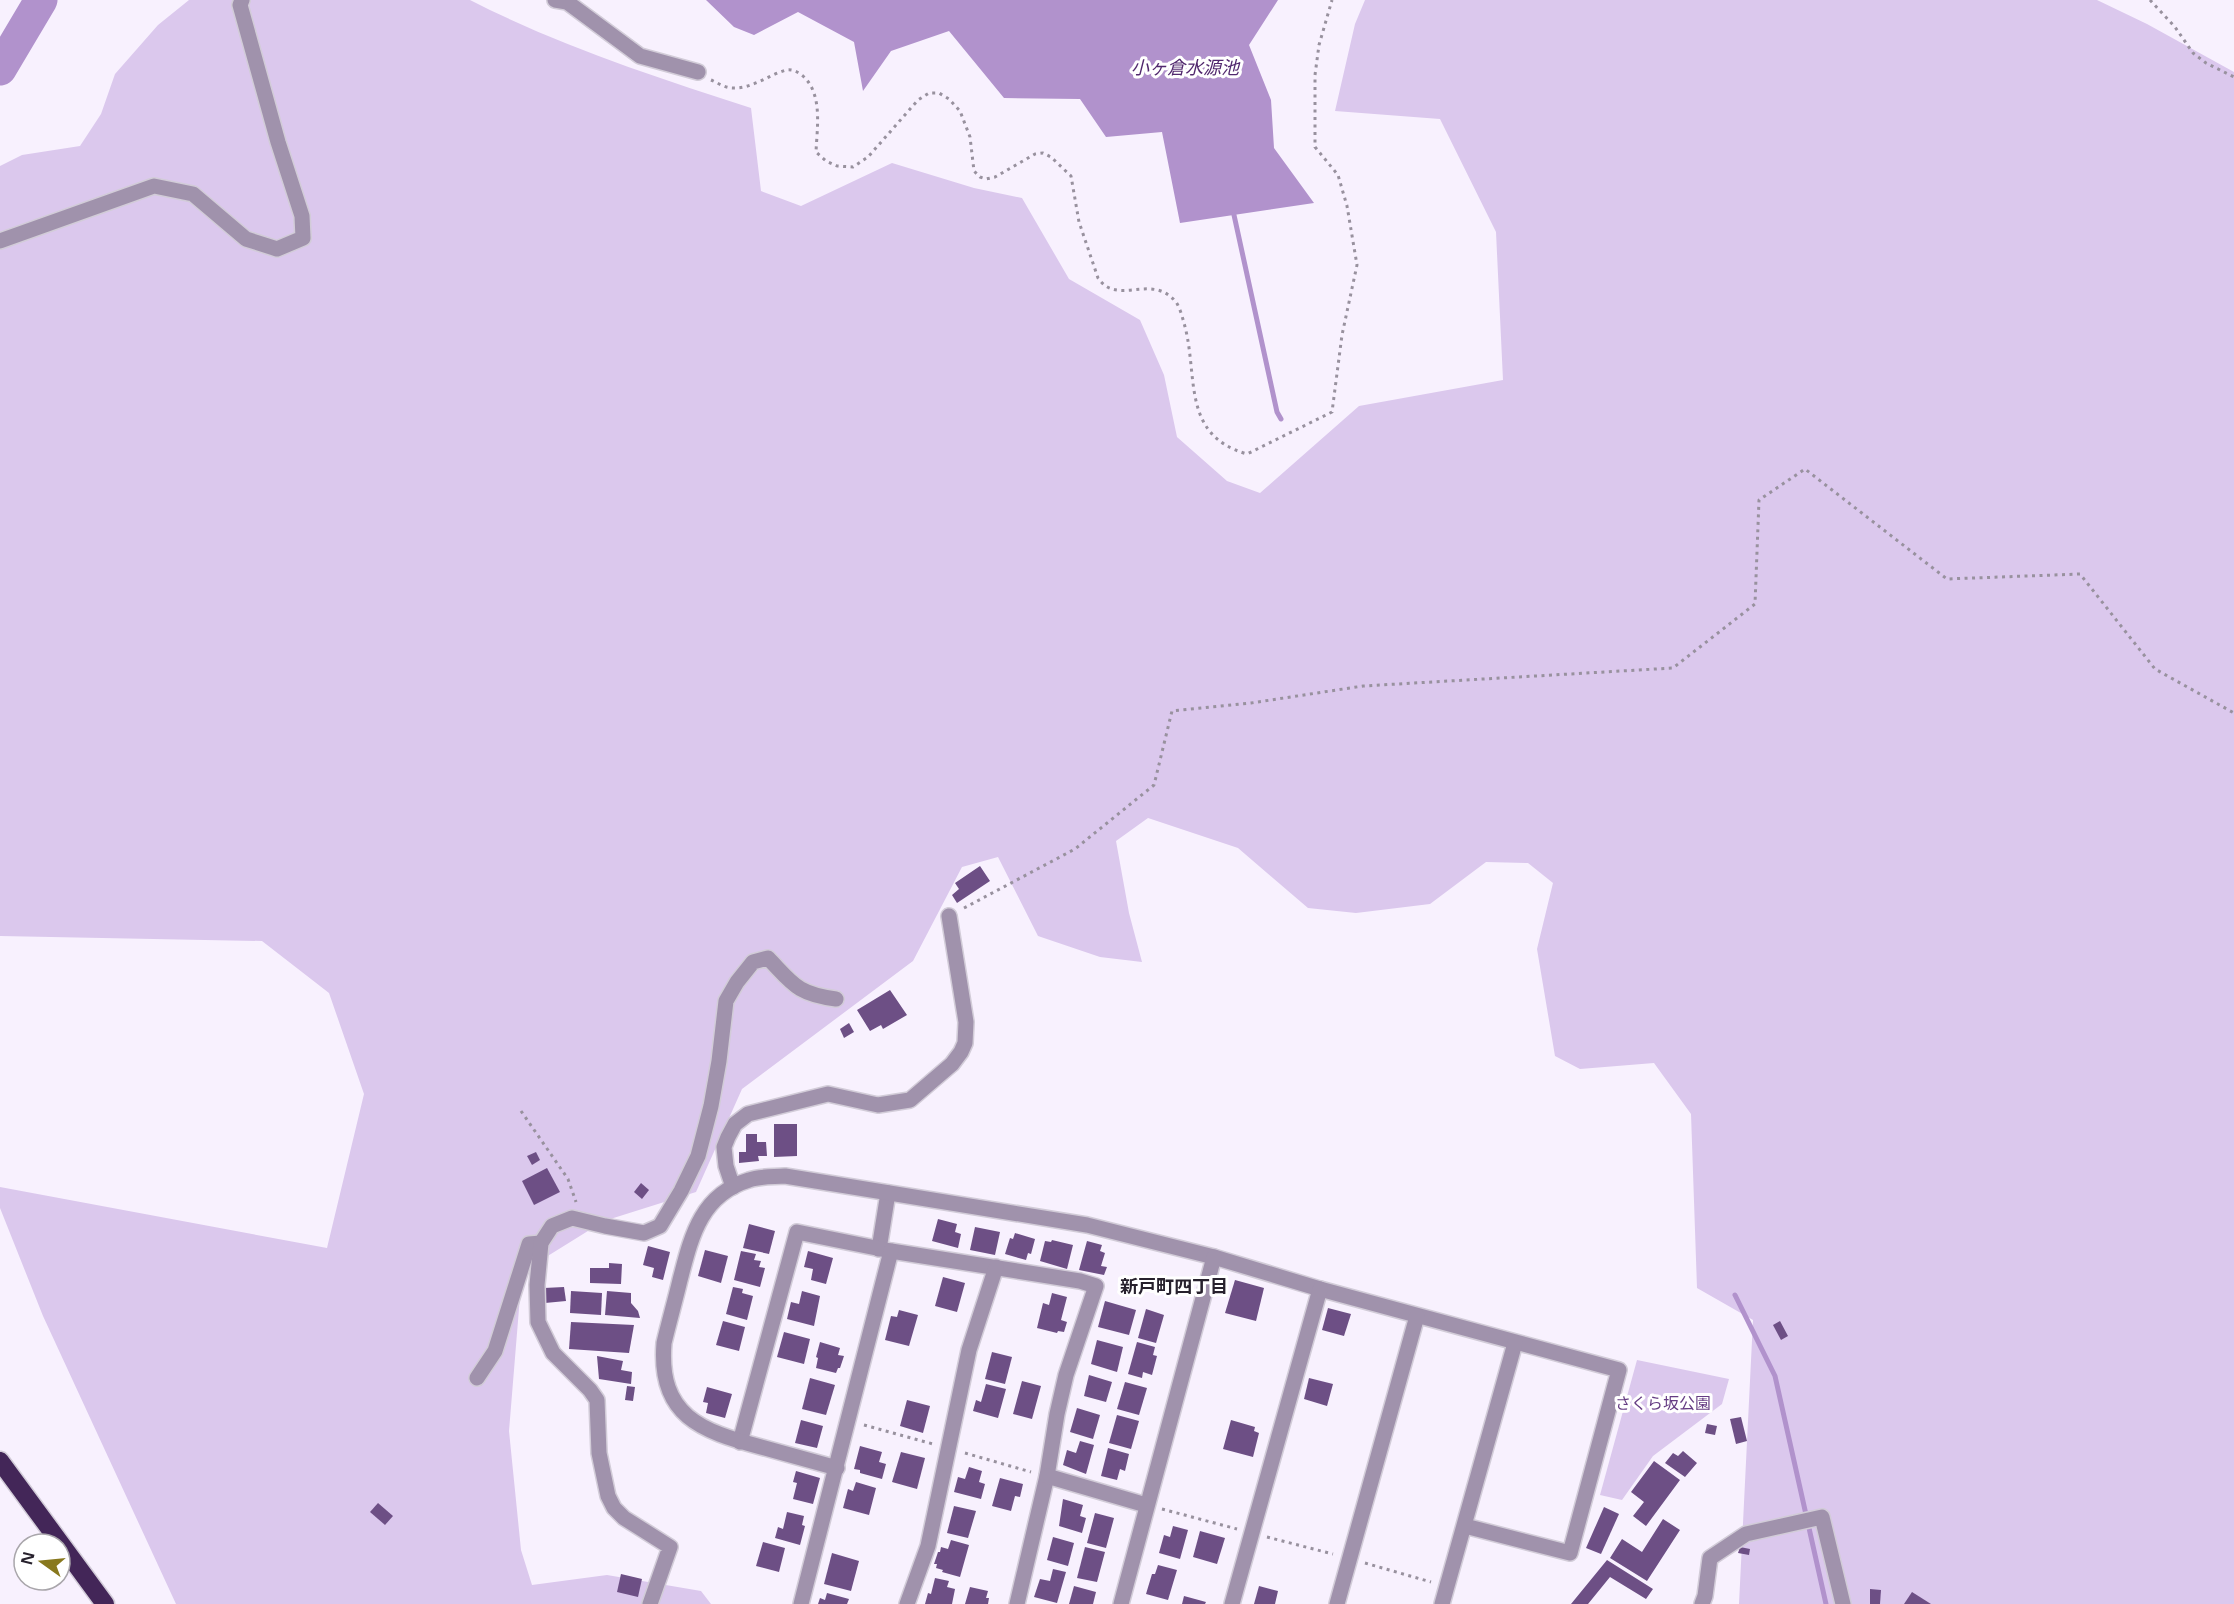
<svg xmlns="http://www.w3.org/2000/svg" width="2234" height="1604" viewBox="0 0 2234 1604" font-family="'Noto Sans','Noto Sans JP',sans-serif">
	<rect width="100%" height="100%" fill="#f8f1fe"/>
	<g fill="#dbc8ed">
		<path d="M189 0H470C560 46 656 77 751 108L761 191 801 206 892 163 974 188 1022 198 1069 279 1140 320 1164 375 1177 437 1227 481 1260 493 1359 406 1503 380 1496 232 1440 119 1335 111 1355 24 1365 0H2097L2147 24 2234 72V1604H1739L1753 1320 1697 1288 1691 1114 1654 1063 1580 1069 1555 1056 1537 949 1553 883 1528 863 1486 862 1430 904 1356 913 1308 908 1238 848 1148 818 1116 841 1129 913 1142 962 1100 957 1038 936 998 857 962 867 913 961 742 1089 696 1192 604 1221 522 1272 509 1431 521 1550 532 1585 607 1575 701 1591 711 1604H176L43 1316 0 1208V1187L327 1248 364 1094 329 993 262 941 0 936V166L22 155 80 146 101 114 115 74 158 25Z"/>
		<polygon points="1637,1360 1729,1379 1722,1404 1653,1456 1622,1500 1600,1495"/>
	</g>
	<polygon fill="#b192cc" points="706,0 1278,0 1249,45 1271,100 1274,148 1314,203 1180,223 1162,132 1106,137 1080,99 1004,98 949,31 891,51 863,91 854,42 798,12 754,35 734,27"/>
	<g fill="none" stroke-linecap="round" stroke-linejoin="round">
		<g stroke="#b192cc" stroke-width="5">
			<polyline points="1234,215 1277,412 1281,419"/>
			<polyline points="1735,1295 1775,1376 1826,1604"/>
		</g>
		<polyline stroke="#b192cc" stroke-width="33" points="0,69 41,0"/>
	</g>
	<g fill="#6d4f85">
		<polygon points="980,866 990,881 957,903 952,895 959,889 955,883"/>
		<polygon points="890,990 907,1015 883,1029 881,1025 870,1031 857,1010"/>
		<polygon points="849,1023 854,1032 844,1038 840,1029"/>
		<polygon points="774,1124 797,1124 797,1156 774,1157"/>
		<polygon points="746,1134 757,1134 757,1142 766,1142 767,1156 758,1156 759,1161 739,1163 739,1152 746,1152"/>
		<polygon points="536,1152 540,1160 532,1165 527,1156"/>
		<polygon points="547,1168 560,1192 534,1205 522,1181"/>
		<polygon points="641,1183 649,1190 642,1199 634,1192"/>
		<polygon points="938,1219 957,1224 955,1232 961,1234 958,1248 932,1241"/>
		<polygon points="749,1224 775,1231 769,1254 743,1248"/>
		<polygon points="975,1227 1000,1232 995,1255 970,1250"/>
		<polygon points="1015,1233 1035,1239 1031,1254 1028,1253 1026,1260 1005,1254 1010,1238 1013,1239"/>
		<polygon points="1052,1240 1073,1245 1067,1269 1040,1261 1045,1241 1051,1242"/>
		<polygon points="1087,1241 1102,1245 1100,1251 1105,1253 1101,1266 1107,1267 1104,1275 1079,1270"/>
		<polygon points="648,1246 670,1252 663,1280 652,1277 654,1268 643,1265"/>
		<polygon points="705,1250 728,1256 721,1283 698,1276"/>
		<polygon points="741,1251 756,1254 754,1260 761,1261 759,1267 765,1268 760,1287 734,1280"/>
		<polygon points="808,1251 833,1258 826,1284 811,1280 813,1269 804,1267"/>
		<polygon points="609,1263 622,1264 621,1284 590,1283 590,1268 609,1268"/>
		<polygon points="943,1277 965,1283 957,1312 935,1306"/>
		<polygon points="1235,1280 1264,1288 1256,1321 1225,1313"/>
		<polygon points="564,1287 566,1301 545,1303 544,1288"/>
		<polygon points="733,1287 743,1289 742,1293 753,1296 747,1320 726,1314"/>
		<polygon points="571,1291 602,1293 601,1315 570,1313"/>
		<polygon points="607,1291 631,1293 631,1303 638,1311 640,1318 605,1315"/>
		<polygon points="802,1291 820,1296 814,1326 787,1319 791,1302 799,1304"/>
		<polygon points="1052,1293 1067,1297 1061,1320 1067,1322 1064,1332 1058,1331 1057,1333 1037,1328 1043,1303 1049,1305"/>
		<polygon points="1105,1301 1136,1310 1129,1335 1098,1327"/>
		<polygon points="1328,1308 1351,1314 1344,1336 1322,1330"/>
		<polygon points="1146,1309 1164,1315 1156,1343 1138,1338"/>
		<polygon points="899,1310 918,1315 909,1346 885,1340 891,1316 897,1317"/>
		<polygon points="723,1321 745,1327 739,1351 716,1345"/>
		<polygon points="1780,1321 1788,1336 1781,1340 1773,1325"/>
		<polygon points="571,1322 634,1325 629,1353 569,1349"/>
		<polygon points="784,1332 810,1339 804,1364 777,1357"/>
		<polygon points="1097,1340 1123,1347 1117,1372 1091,1364"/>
		<polygon points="820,1342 840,1348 838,1355 844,1356 840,1368 838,1368 836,1373 816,1368 818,1358 816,1357"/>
		<polygon points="1137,1342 1155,1347 1153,1355 1157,1356 1152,1375 1143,1372 1142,1378 1128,1374"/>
		<polygon points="992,1352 1012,1357 1005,1384 985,1379"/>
		<polygon points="597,1356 623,1361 621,1370 632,1372 631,1384 599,1379"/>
		<polygon points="1089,1375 1112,1382 1106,1402 1084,1396"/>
		<polygon points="810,1378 835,1385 826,1415 802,1409"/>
		<polygon points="1309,1378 1333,1384 1327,1406 1304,1399"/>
		<polygon points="1022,1381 1041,1386 1032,1419 1013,1414"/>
		<polygon points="1125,1382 1147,1388 1139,1415 1117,1409"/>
		<polygon points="986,1384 1006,1389 998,1418 973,1411 976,1400 981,1402"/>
		<polygon points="627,1386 635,1387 633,1401 625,1400"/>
		<polygon points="707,1387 732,1394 725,1418 706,1413 708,1403 703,1402"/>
		<polygon points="907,1400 930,1406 923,1433 900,1426"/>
		<polygon points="1077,1408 1100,1415 1093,1439 1070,1432"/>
		<polygon points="1117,1415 1139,1421 1131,1449 1109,1443"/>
		<polygon points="1741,1417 1747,1441 1736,1444 1730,1419"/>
		<polygon points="801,1420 823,1426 817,1448 795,1443"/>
		<polygon points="1231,1420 1255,1427 1254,1431 1259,1433 1253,1457 1223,1449"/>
		<polygon points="1707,1424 1717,1426 1715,1435 1705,1433"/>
		<polygon points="1080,1441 1094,1445 1086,1474 1063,1465 1067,1450 1076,1453"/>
		<polygon points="860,1446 882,1452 879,1462 886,1464 882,1479 860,1473 860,1470 854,1469"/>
		<polygon points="1108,1448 1129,1454 1125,1471 1120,1469 1117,1480 1101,1476"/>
		<polygon points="1683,1451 1697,1463 1685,1477 1665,1463 1673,1453 1678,1456"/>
		<polygon points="901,1452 925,1458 917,1489 892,1482"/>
		<polygon points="1654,1461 1680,1480 1646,1526 1633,1516 1644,1502 1631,1492"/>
		<polygon points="969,1467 982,1471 979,1482 985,1484 981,1499 954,1492 958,1477 965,1479"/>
		<polygon points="796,1471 820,1478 813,1504 793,1499 797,1483 793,1482"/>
		<polygon points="1000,1478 1023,1484 1020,1497 1015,1496 1011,1511 992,1506"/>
		<polygon points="856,1482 876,1488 869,1515 843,1508 848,1489 853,1491"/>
		<polygon points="1063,1499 1083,1505 1080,1516 1086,1518 1082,1533 1059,1526"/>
		<polygon points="378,1503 393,1516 385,1525 370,1512"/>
		<polygon points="954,1506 976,1511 968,1538 947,1533"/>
		<polygon points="1604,1507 1619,1514 1601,1554 1586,1548"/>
		<polygon points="787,1512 804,1516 802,1525 805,1526 800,1545 775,1538 778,1527 783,1529"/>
		<polygon points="1095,1513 1114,1518 1106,1548 1087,1543"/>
		<polygon points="1663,1519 1680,1530 1647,1581 1610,1558 1622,1539 1642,1552"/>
		<polygon points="1173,1526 1188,1530 1180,1559 1159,1553 1164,1535 1170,1537"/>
		<polygon points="1200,1531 1225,1538 1217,1564 1193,1557"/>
		<polygon points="1053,1537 1074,1543 1068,1566 1047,1560"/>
		<polygon points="951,1540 969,1545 960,1577 942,1572 943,1570 936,1568 937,1564 934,1564 938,1552 940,1552 941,1547 948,1549"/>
		<polygon points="763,1542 785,1548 779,1572 756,1566"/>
		<polygon points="1085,1547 1105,1552 1097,1582 1077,1578"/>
		<polygon points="1740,1547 1750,1549 1749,1555 1738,1553"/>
		<polygon points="832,1553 859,1561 851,1591 824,1584"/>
		<polygon points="1607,1560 1653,1589 1646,1599 1610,1577 1588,1604 1571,1604"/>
		<polygon points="1158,1565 1177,1570 1168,1600 1146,1594 1152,1574 1155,1574"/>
		<polygon points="1053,1569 1066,1572 1057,1603 1034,1597 1040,1579 1050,1581"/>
		<polygon points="621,1574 642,1579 638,1597 617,1592"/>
		<polygon points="935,1578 949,1581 947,1587 955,1589 952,1604 925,1604 928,1593 931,1594"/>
		<polygon points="1074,1586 1096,1592 1093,1604 1069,1604"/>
		<polygon points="1259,1586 1278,1591 1275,1604 1254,1604"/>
		<polygon points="970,1587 988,1591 986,1598 989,1598 988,1604 965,1604"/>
		<polygon points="1870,1589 1881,1590 1880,1604 1870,1604"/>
		<polygon points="1912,1592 1931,1604 1904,1604"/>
		<polygon points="827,1593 849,1599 847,1604 818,1604 820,1598 825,1600"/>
		<polygon points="1184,1596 1206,1602 1205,1604 1182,1604"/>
	</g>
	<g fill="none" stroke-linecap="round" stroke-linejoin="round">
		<g stroke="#d2ccd8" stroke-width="18">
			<g id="minor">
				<polyline points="555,0 567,2 640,56 698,72"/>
				<polyline points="0,241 154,186 193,194 246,239 277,249 303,238 302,216 278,142 240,5 242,0"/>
				<polyline points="733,1187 726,1166 724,1147 728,1137 735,1124 748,1114 828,1094 878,1105 910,1100 952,1064 961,1052 965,1043 966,1022 949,916"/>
				<polyline points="879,1249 888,1193"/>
				<polyline points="477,1378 495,1351 529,1244 541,1243"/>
				<polyline points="740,1442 797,1232 891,1251 1080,1281 1096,1286 1066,1375 1057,1414 1047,1476 1017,1604"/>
				<path d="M837 1468C812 1461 787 1454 761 1447 701 1431 658 1416 664 1343 669 1322 675 1301 680 1280 691 1238 700 1195 749 1180 760 1176 773 1177 785 1176L1087 1225 1214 1257 1320 1289 1619 1370 1570 1553 1465 1526"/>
				<polyline points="1047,1476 1146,1505"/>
				<path d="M650 1604 670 1547 624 1518 614 1508 608 1496 599 1453 597 1400 590 1390 553 1353 538 1322 537 1285 541 1243 552 1226 572 1218 605 1226 644 1233 660 1226 681 1191 698 1156 711 1106 719 1061 726 1001 737 982 753 962 768 958C793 984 797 994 836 999"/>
				<polyline points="801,1604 891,1251"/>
				<polyline points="907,1604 928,1546 969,1350 996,1267"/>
				<polyline points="1121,1604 1214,1257"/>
				<polyline points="1232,1604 1320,1289"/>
				<polyline points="1337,1604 1417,1316"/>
				<polyline points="1442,1604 1515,1343"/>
				<polyline points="1702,1604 1705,1596 1710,1558 1746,1534 1822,1517 1843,1604"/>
			</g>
		</g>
		<g stroke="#d2ccd8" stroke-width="21">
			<polyline id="highway" points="0,1461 105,1604"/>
		</g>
		<g stroke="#98919e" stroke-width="3" stroke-dasharray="3 4.5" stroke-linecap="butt">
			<polyline points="2150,0 2175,27 2193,53 2206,63 2234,77"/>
			<path d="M711 80C718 83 725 88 733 88 751 89 769 75 786 70 793 69 798 72 803 76 823 94 817 128 816 152L826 161 837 166 853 167 868 157 918 100 929 93H939L949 99 960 111 970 137 974 171 980 177 986 179 995 177 1035 154 1043 153 1051 157 1071 176 1079 222 1098 278C1118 307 1151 272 1176 302 1180 308 1182 316 1184 323 1199 375 1180 435 1247 454L1332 412 1342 335 1357 265 1347 206 1338 175 1315 147V75L1319 45 1332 0"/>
			<polyline points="964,908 1075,849 1154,785 1172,711 1251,703 1363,686 1673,668 1755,604 1759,500 1805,469 1947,579 2080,574 2155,669 2234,713"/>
			<polyline points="521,1111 568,1179 576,1202"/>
			<polyline points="864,1425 933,1444"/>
			<polyline points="965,1453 1031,1472"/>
			<polyline points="1162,1509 1237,1529"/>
			<polyline points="1267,1537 1333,1554"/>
			<polyline points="1365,1563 1431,1582"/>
		</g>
		<use href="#minor" stroke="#a092ac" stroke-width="15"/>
		<use href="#highway" stroke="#432658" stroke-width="18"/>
	</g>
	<g text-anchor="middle" stroke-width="6" stroke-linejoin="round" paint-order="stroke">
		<g font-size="16" fill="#653c83" stroke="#fff">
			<text x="1663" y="1409">さくら坂公園</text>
		</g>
		<g font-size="18" font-style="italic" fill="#51286e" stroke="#fff">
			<text x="1185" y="74">小ヶ倉水源池</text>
		</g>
		<g font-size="18" font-weight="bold" fill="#27212d" stroke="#fff">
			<text x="1174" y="1293">新戸町四丁目</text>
		</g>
	</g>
	<g transform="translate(42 1562) rotate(285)"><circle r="28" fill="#ffffff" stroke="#a9a6ab" stroke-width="1.5"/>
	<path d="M0-4.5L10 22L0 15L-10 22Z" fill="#88781d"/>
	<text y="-9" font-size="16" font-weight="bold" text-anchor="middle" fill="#27212d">N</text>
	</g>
</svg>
